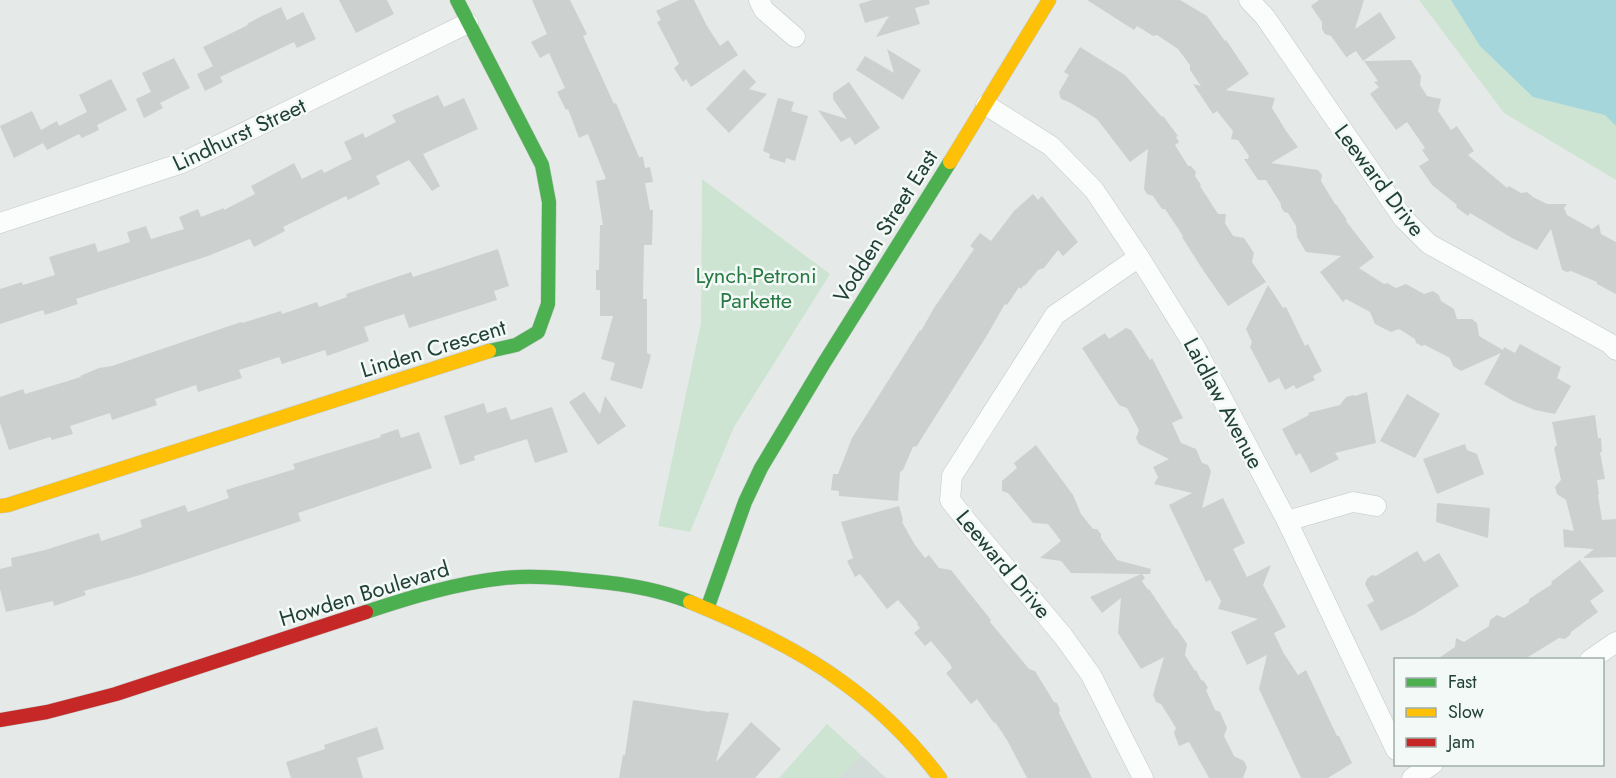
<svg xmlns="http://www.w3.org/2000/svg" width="1616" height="778" viewBox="0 0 1616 778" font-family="Jost,sans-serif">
	<rect width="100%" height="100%" fill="#e5eae8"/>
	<polygon fill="#d2dcd8" points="861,755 886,778 839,778"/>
	<g fill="#cde4d3">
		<polygon points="1419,0 1616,0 1616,180 1504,113"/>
		<polygon points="702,179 830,274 734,427 690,532 658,526 701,323"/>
		<polygon points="827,724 861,755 839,778 779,778"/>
	</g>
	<polygon fill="#a4d6db" points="1451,0 1616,0 1616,126 1605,115 1533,97 1480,46"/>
	<g fill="#ccd1cf">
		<polygon points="339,0 387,0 394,14 356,33"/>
		<polygon points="532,0 570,0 587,34 583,36 614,104 616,103 639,157 643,157 645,168 650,167 653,182 645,183 650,210 653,210 652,245 644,245 643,299 647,299 647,353 651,355 642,389 610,380 615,363 601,359 613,316 600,316 600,290 596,290 596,270 599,270 600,225 603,225 596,181 606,179 588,134 579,138 568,109 566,110 557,92 565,88 549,53 540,58 531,42 547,34"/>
		<polygon points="679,0 694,0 707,26 720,46 728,40 738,55 691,87 686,79 683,82 674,68 679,64 657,22 661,20 656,11"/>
		<polygon points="872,0 929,0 930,4 915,8 920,24 876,37 889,16 865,23 859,4"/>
		<polygon points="1087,0 1180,0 1207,16 1225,41 1226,40 1249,74 1226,90 1275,98 1272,108 1286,131 1298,147 1271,163 1318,170 1322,175 1321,181 1335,204 1336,204 1347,220 1346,221 1374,257 1359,268 1384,284 1387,283 1396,288 1406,284 1424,294 1433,291 1439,295 1441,301 1454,309 1457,319 1472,319 1477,323 1479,336 1503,350 1504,347 1515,353 1520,344 1561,367 1557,378 1571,386 1555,414 1535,410 1513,401 1484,384 1501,353 1461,371 1453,366 1450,358 1425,345 1422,346 1416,343 1415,339 1399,329 1391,332 1375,324 1370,312 1346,299 1343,302 1320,272 1341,256 1306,252 1297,237 1296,226 1288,213 1284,212 1281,207 1281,204 1266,180 1258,180 1244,159 1248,159 1249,156 1238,140 1231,139 1233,131 1217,111 1213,114 1193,84 1201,86 1190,70 1190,65 1178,49 1157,35 1153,36 1137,26 1134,30"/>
		<polygon points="1319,0 1364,0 1355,29 1380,12 1396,38 1363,61 1356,51 1348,56 1347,58 1331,36 1325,34 1322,29 1322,22 1311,6"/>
		<polygon points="281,7 287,20 303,12 316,39 297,48 294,42 220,77 223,82 205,91 197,74 213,66 203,47 248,25 247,24 258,18"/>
		<polygon points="1080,47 1125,75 1162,117 1163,116 1178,136 1176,137 1179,142 1175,145 1188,166 1191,166 1196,172 1195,176 1201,185 1200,186 1218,214 1226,214 1225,223 1233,236 1244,238 1254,253 1252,262 1266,282 1228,306 1203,270 1182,237 1183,236 1165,209 1162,209 1153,196 1147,194 1144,189 1148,149 1130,162 1097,119 1069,102 1061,99 1059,92 1069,75 1064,72"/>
		<polygon points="887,49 921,70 902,101 902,99 856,70 865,56 894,73"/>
		<polygon points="174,58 190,88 160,103 163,108 144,118 136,99 151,92 142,73"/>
		<polygon points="1411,60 1421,76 1420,85 1427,96 1441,99 1438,111 1451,130 1457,126 1474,151 1468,155 1507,188 1509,186 1521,193 1527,192 1533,197 1547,204 1567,204 1564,208 1567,215 1592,229 1599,224 1601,234 1616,242 1616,294 1597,284 1597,282 1571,271 1567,272 1562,270 1551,229 1537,250 1512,238 1470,213 1468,216 1456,207 1457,205 1432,185 1419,166 1429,160 1422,150 1425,148 1407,122 1396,130 1370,94 1379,87 1374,82 1378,81 1364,61"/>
		<polygon points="744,69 756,82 749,89 767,94 729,133 706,109"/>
		<polygon points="111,79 127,110 97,125 99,130 82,138 79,134 47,150 43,143 14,158 0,126 32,111 41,130 57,121 59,126 87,112 79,95"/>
		<polygon points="849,82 880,128 855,145 850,137 841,142 818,110 847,119 833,99 833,93"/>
		<polygon points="438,95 444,107 464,98 478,129 423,154 440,186 432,191 409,160 376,176 380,184 348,200 346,196 283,227 285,231 254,247 250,239 208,256 76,299 78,304 45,315 43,310 0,324 0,289 22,282 23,285 55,275 49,257 95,243 98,252 130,242 127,232 146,226 151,239 184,229 179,217 198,209 201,217 224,208 224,210 255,194 251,186 294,163 302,179 322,169 324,173 352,159 344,142 363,133 365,138 396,122 392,115"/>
		<polygon points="778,98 794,102 791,111 808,116 795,161 786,158 785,163 769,158 770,154 763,151"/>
		<polygon points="1033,194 1038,200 1042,196 1078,242 1063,256 1058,250 1044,268 1038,270 1025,286 1024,285 1021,289 1019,287 1007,305 1005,304 986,337 923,436 917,446 913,447 903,470 900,472 898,501 839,496 839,491 831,490 833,474 838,474 852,438 920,330 921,331 934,308 974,249 970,246 980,233 991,241 1014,211"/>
		<polygon points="498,249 509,286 494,291 497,300 409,328 404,314 364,327 369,341 327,356 325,350 282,364 279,357 239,370 242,378 198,392 196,385 155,399 157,405 112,420 110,413 70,426 73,434 52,440 50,437 9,450 0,423 0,397 23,389 25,394 81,377 80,376 99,368 112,366 241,322 242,323 281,311 282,314 317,302 319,307 347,297 346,294 411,272 413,277"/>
		<polygon points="1268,285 1283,308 1286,307 1305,346 1308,344 1322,371 1313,376 1315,380 1296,389 1294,385 1285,390 1279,378 1269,383 1250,347 1252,342 1246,329"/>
		<polygon points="1126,328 1131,330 1150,360 1152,358 1183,418 1172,423 1181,443 1196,449 1202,463 1208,465 1211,471 1202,508 1223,498 1245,543 1233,549 1247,577 1271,565 1263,585 1286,627 1274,633 1283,652 1298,675 1306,670 1337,736 1339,736 1352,763 1328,778 1301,778 1259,689 1267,655 1247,665 1231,632 1258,619 1218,609 1221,601 1210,580 1206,582 1169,505 1192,493 1154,484 1158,477 1153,467 1169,459 1139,444 1136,438 1139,430 1127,408 1119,405 1082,348 1105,333 1109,339"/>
		<polygon points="584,392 600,414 605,396 626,426 598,445 569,402"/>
		<polygon points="1367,392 1376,443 1335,453 1339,459 1311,473 1300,453 1296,456 1282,429 1309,415 1308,413 1340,405 1346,397 1354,395 1355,396"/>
		<polygon points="1407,394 1440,414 1415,458 1380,441"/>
		<polygon points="484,403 487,413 506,407 511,420 552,407 568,452 535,463 527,439 474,456 475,460 460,465 444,416"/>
		<polygon points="1595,415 1598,438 1601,438 1602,452 1600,452 1605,479 1597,480 1599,494 1598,495 1602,520 1616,519 1616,557 1583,558 1594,549 1564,547 1563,529 1574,531 1566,500 1557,494 1555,487 1561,480 1554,448 1557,445 1552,422"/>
		<polygon points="398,429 401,438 419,432 432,468 298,513 301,521 140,575 84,591 86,595 54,606 53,601 6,612 0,589 0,569 12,566 11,558 45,550 99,533 101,541 123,534 142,527 140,520 185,505 188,512 229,498 226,490 295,469 293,464 381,437 380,435"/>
		<polygon points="1465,444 1467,450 1477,454 1484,474 1437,494 1423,459"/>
		<polygon points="1036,445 1073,495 1081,514 1093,529 1097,529 1101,534 1101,538 1117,560 1151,569 1150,574 1142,574 1145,578 1142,581 1148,590 1149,589 1175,628 1177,629 1187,644 1185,655 1195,671 1196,670 1201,680 1204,681 1208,688 1206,690 1215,710 1220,712 1227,728 1224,736 1234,756 1244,761 1247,767 1243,778 1209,778 1189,742 1179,746 1174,733 1176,728 1161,704 1156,702 1153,695 1164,657 1141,669 1118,633 1121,598 1102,613 1090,597 1141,574 1071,573 1061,561 1040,558 1061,541 1048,524 1033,523 1008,493 1002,491 1002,481 1017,468 1014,463"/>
		<polygon points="1437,503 1490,508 1488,538 1436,522"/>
		<polygon points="899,506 903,520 902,522 915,545 925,558 929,555 939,568 951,570 991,620 990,622 1029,669 1035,671 1054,702 1057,703 1060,710 1059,713 1092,778 1027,778 1007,740 995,722 994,723 977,699 971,704 946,673 952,668 950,664 931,641 925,646 914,633 920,628 917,624 918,623 898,600 887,609 860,574 855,577 847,561 853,558 841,522"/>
		<polygon points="1417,551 1424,562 1439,553 1459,586 1415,614 1381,631 1367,605 1374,601 1365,584 1367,579 1372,575 1376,576"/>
		<polygon points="1580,560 1604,591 1590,601 1598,612 1571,632 1570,635 1565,639 1559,638 1523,660 1436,660 1455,647 1456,638 1464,642 1489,626 1490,620 1497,615 1504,618 1529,602 1529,599 1552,584 1551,582"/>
		<polygon points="633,700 710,712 710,711 729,713 716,762 751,722 781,749 755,778 619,778 623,755 625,755"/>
		<polygon points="377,727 384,749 357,758 363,778 291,778 286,762 325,749 324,745"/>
	</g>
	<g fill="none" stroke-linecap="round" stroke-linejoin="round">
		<g stroke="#c2c7c5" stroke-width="21">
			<g id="street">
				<polyline points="759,0 764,10 795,37"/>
				<polyline points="1249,0 1265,17 1403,218 1429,244 1609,343 1616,350"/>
				<polyline points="986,105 1051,146 1094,190 1139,257 1195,347 1287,521 1396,750"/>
				<polyline points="0,223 182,163 468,23"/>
				<polyline points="1139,257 1055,315 952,476 950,500 969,524 1063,636 1091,675 1143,778"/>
				<polyline points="1287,521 1353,502 1376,506"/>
				<polyline points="1590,660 1616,642"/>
				<polyline points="1412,778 1433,764"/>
			</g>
		</g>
		<g stroke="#c0c8c5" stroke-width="15">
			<g id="fast">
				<polyline points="457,0 542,165 549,202 548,304 538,332 516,345 489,351"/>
				<polyline points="707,609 745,502 761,468 824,363 950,162"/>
				<path d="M366 612C411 597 457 583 504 578 533 575 563 578 592 581 626 584 658 589 690 602"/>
			</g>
		</g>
		<g stroke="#c0c8c5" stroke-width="15">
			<g id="slow">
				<polyline points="950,162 1049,0"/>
				<polyline points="0,506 8,505 489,351"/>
				<path d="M690 602C739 622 799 650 841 681 879 708 912 741 940 778"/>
			</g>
		</g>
		<g stroke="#c0c8c5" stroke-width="15">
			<polyline id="jam" points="0,720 47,712 116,694 366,612"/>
		</g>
		<use href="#street" stroke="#fbfcfc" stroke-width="20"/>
		<use href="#fast" stroke="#4caf50" stroke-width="14"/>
		<use href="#slow" stroke="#ffc107" stroke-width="14"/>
		<use href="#jam" stroke="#c62828" stroke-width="14"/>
	</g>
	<g text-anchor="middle" stroke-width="5" stroke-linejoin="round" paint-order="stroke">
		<g font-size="22" fill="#214036" stroke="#f3f9f6">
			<text transform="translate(239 134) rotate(-25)" y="8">Lindhurst Street</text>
			<text transform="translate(1380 180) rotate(53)" y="8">Leeward Drive</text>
			<text transform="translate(885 226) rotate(-58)" y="8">Vodden Street East</text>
			<text transform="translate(433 348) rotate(-17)" y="8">Linden Crescent</text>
			<text transform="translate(1224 403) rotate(62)" y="8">Laidlaw Avenue</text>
			<text transform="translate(1004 564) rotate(50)" y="8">Leeward Drive</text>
			<text transform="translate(364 593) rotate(-17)" y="8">Howden Boulevard</text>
		</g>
		<g font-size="22" fill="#297944" stroke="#f3f9f6">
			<text x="756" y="283">Lynch-Petroni<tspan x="756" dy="25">Parkette</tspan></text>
		</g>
	</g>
	<rect x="1394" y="658" width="210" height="108" fill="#f3f9f6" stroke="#9fafa9" stroke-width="1.5"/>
	<rect x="1406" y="678" width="30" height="9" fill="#4caf50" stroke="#9fafa9" stroke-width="1.5"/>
	<text x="1448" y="688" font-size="18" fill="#214036">Fast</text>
	<rect x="1406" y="708" width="30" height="9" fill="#ffc107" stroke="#9fafa9" stroke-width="1.5"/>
	<text x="1448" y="718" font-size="18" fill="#214036">Slow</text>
	<rect x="1406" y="738" width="30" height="9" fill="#c62828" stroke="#9fafa9" stroke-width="1.5"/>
	<text x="1448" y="748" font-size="18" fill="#214036">Jam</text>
</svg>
